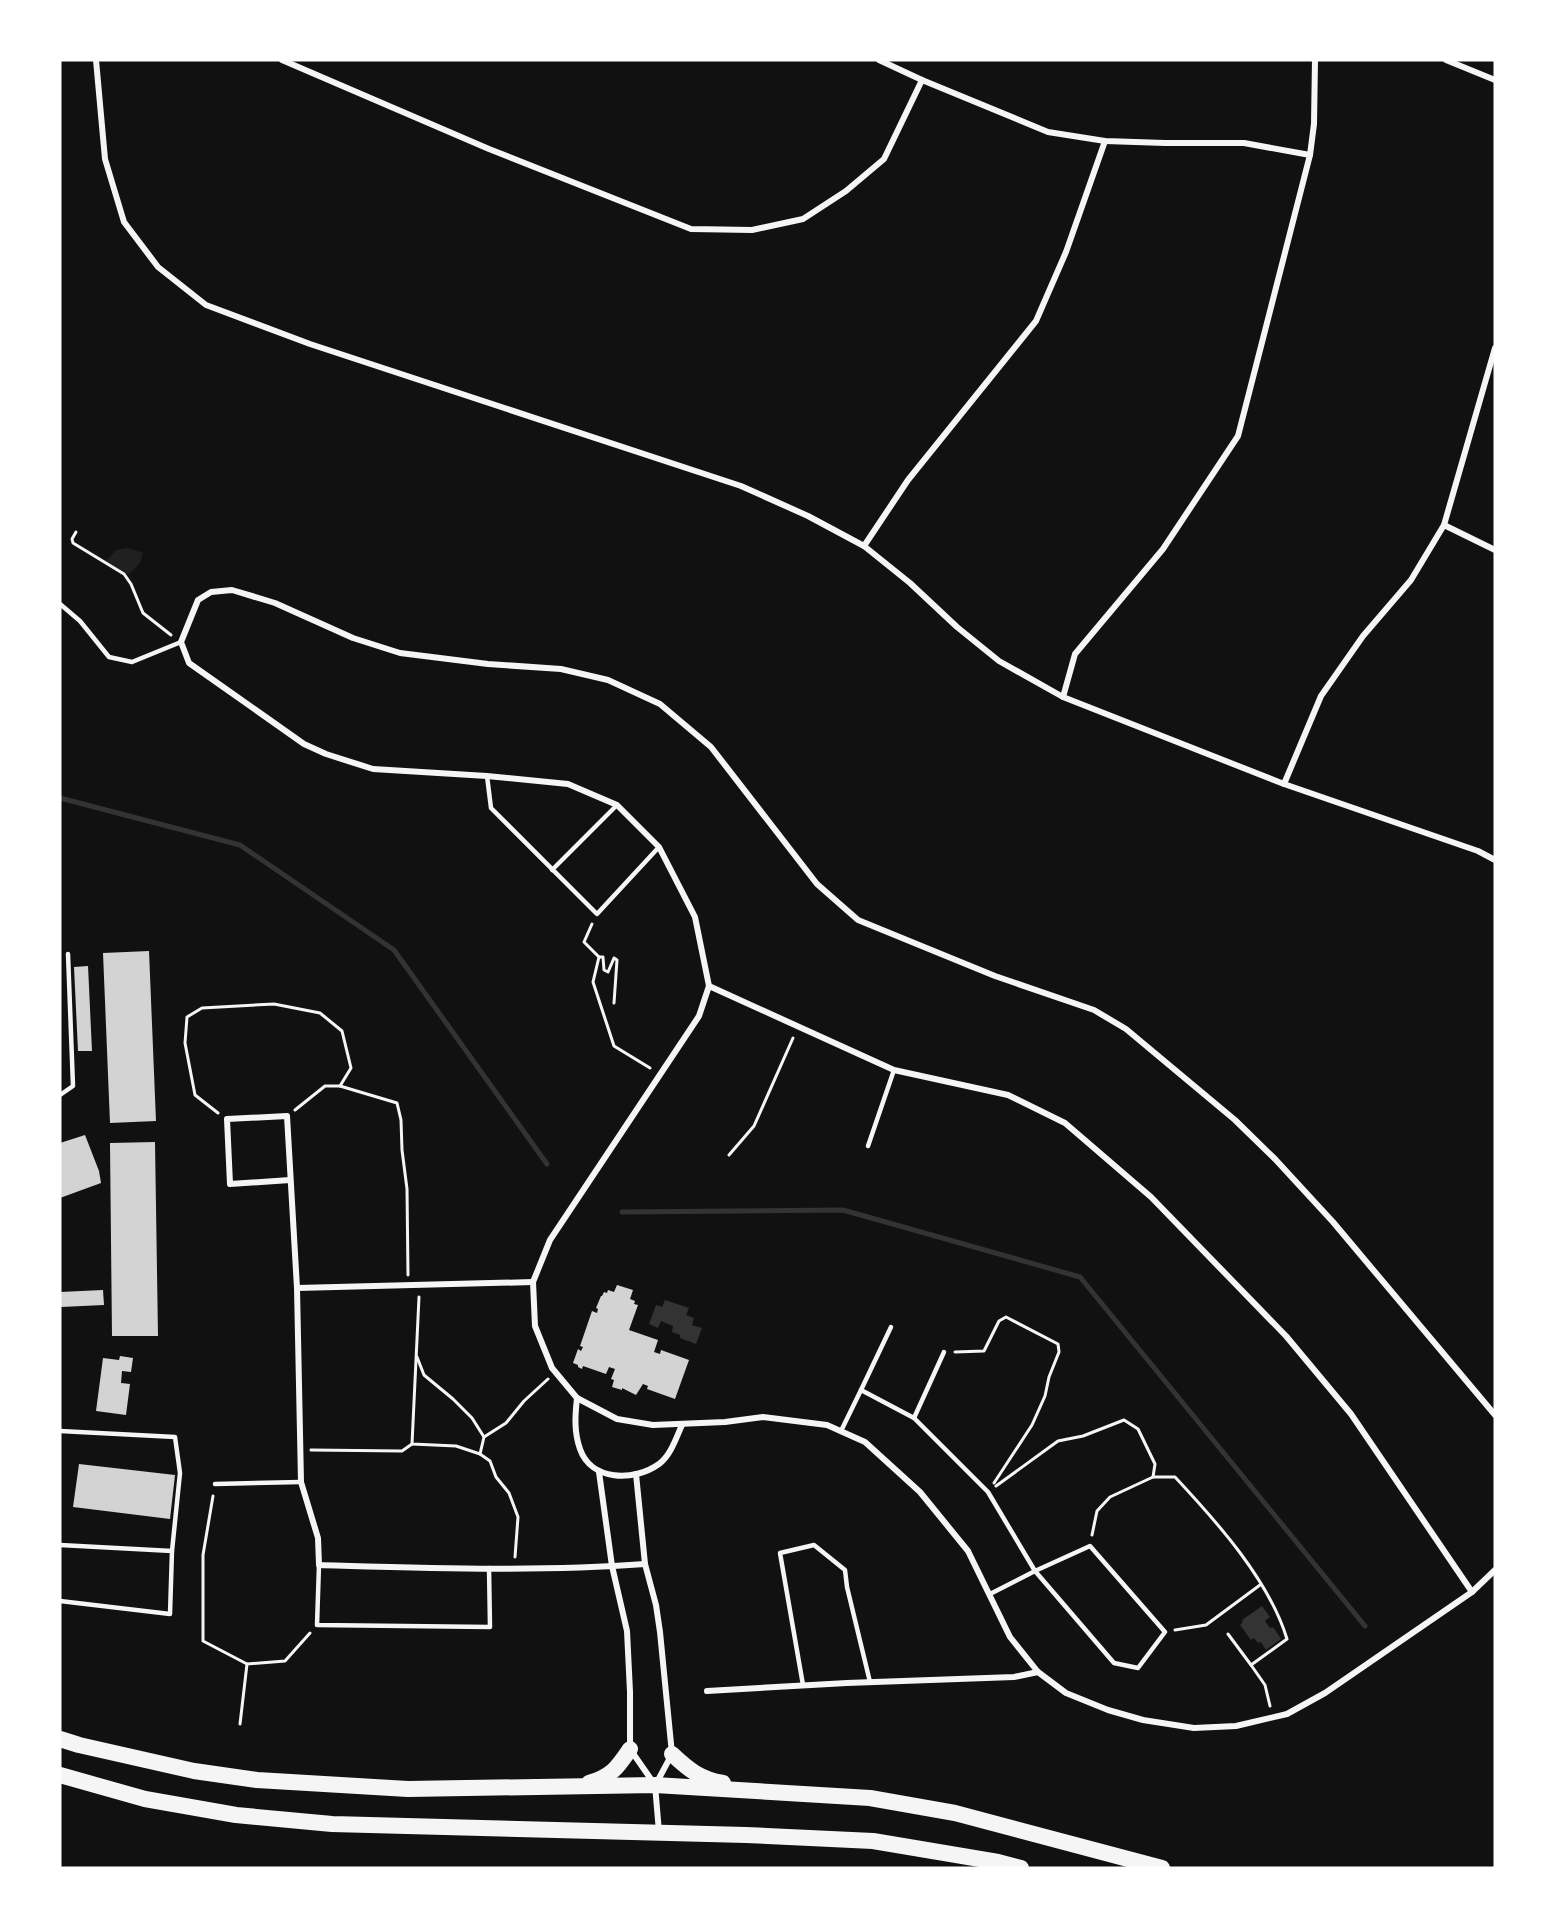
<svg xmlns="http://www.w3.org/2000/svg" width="1555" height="1928" viewBox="0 0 1555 1928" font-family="'Open Sans',sans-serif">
	<rect width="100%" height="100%" fill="#111"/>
	<polygon fill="#202020" points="128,548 143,553 140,563 128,575 106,561 116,550"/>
	<g fill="#333">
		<polygon points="665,1300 689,1308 686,1315 694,1318 692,1325 702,1328 696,1344 680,1338 680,1335 672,1332 673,1326 661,1321 658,1328 649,1324 656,1305 662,1307"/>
		<polygon points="1262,1606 1270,1617 1265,1621 1270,1628 1273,1627 1281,1639 1266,1650 1261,1642 1258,1643 1254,1638 1251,1640 1240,1625 1243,1622 1242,1620"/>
	</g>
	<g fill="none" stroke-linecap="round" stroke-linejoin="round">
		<g stroke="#333" stroke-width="5">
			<polyline points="60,798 240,845 394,950 547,1164"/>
			<polyline points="622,1212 843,1210 1080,1277 1365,1626"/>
		</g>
	</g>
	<g fill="#d3d3d3">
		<polygon points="149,951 156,1121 110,1123 103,953"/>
		<polygon points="88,966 92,1051 78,1051 74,967"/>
		<polygon points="85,1135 99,1171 101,1183 60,1198 60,1143"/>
		<polygon points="155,1142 158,1336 112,1336 110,1143"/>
		<polygon points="617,1285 633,1290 630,1299 635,1301 634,1304 638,1305 629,1330 658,1340 654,1352 660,1354 661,1350 689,1360 675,1399 647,1389 648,1386 643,1384 636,1395 622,1388 622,1390 612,1387 614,1380 611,1379 615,1369 609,1367 606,1374 583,1366 582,1369 578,1367 578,1365 573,1363 578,1349 581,1351 583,1347 580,1346 592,1311 597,1313 598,1309 596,1308 601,1296 602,1296 604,1292 607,1293 608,1290 614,1292"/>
		<polygon points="103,1290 104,1305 61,1307 60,1292"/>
		<polygon points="120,1356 133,1358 131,1372 122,1371 121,1383 130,1384 126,1415 96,1411 103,1358 119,1360"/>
		<polygon points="79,1464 175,1475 170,1519 73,1507"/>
	</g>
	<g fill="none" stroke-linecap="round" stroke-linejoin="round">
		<g stroke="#f5f5f5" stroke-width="3">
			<polyline points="76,532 72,539 73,543 124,574 131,584 143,613 171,635"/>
			<polyline points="592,924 584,942 599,957 593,982 614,1046 650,1068"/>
			<polyline points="599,957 603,957 604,970 608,972 614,958 617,960 614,1003"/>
			<polyline points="340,1086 397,1103 401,1120 402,1150 407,1189 408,1275"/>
			<polyline points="218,1113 195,1095 185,1043 187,1017 202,1008 274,1004 320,1013 342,1031 351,1068 340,1086 325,1086 295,1110"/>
			<polyline points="729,1155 754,1126 793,1038"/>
			<polyline points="419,1297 412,1444 456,1446 480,1454 490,1461 496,1477 509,1493 518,1517 515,1557"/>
			<polyline points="955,1352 984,1351 999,1321 1006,1317 1058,1344 1059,1352 1049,1377 1045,1396 1032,1425 994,1483"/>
			<polyline points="417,1357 424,1375 453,1399 472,1418 484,1437"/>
			<polyline points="311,1450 402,1451 412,1444"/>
			<polyline points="480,1454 484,1437 506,1423 524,1401 548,1379"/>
			<polyline points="996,1486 1058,1441 1083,1436 1124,1420 1138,1429 1155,1464 1153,1477"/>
			<polyline points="213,1496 203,1555 203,1641 247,1664"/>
			<path d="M1092 1535 1097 1511 1110 1497 1153 1477H1175C1217 1522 1269 1580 1287 1639L1251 1665 1228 1634"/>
			<polyline points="1175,1630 1206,1625 1260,1585"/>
			<polyline points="1251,1665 1265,1685 1270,1706"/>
			<polyline points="240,1724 247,1664 285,1661 310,1633"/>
		</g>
		<g stroke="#f5f5f5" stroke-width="4.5">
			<polyline points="60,604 80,621 109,657 132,662 181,642"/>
			<polyline points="487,776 491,808 597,914 659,847"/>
			<polyline points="552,870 617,805"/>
			<polyline points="60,1095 73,1086 68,954"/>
			<polyline points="868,1146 894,1070"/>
			<polyline points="861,1390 891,1327"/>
			<polyline points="914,1418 944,1352"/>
			<polyline points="60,1431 175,1437 180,1473 172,1551"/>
			<polyline points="841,1431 861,1390 914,1418 988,1492 1035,1571 1114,1663 1138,1668 1165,1632 1090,1546 1035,1571 990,1594"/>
			<polyline points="215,1484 301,1482"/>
			<polyline points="60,1545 172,1551 170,1614 60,1601"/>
			<polyline points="319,1565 317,1625 490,1627 489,1568"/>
			<polyline points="803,1685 780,1553 814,1545 845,1570 847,1587 870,1682"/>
		</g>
		<g stroke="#f5f5f5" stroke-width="6">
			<polyline points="96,60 105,159 124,222 158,267 206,305 310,344 741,486 808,516 864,546 910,583 957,627 999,661 1063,697 1284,784 1478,851 1495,860"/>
			<polyline points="282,60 489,149 691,229 752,230 803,219 846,191 884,159 922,80"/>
			<polyline points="879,60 922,80 1048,132 1105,141 1165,143 1244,143 1310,155"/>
			<polyline points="1446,60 1495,80"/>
			<polyline points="1444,525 1495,550"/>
			<polyline points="864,546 908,480 1036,321 1066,252 1105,141"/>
			<polyline points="1063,697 1075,654 1163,549 1238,436 1310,155 1314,124 1315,60"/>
			<polyline points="1284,784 1321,696 1363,636 1411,580 1444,525 1495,348"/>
			<polyline points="709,986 894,1070 1008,1095 1065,1123 1151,1197 1286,1336 1351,1414 1472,1592"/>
			<path d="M290 1180 230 1184 227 1119 287 1116 297 1288 301 1482 318 1538 319 1565C427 1568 536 1572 645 1564"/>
			<polyline points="297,1288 533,1282"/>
			<path d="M577 1398C575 1416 574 1432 580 1449 591 1481 634 1482 659 1464 671 1455 676 1438 682 1425"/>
			<polyline points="1495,1415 1333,1222 1275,1159 1235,1120 1126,1029 1094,1010 995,976 858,920 817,884 711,747 660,704 608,680 561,669 488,664 400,653 353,638 275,603 232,590 211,592 198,600 181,642 189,663 304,744 326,754 373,769 487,776 568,784 617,805 659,847 695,917 709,986 699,1016 550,1240 533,1282 535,1326 552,1368 577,1398 617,1419 653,1425 725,1422 763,1417 827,1425 865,1442 920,1492 968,1551 1010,1637 1038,1672 1066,1693 1108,1710 1143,1720 1194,1728 1236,1726 1287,1714 1325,1693 1472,1592 1495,1570"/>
			<polyline points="599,1472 612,1566 627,1631 630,1692 630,1749 655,1785 659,1832"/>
			<polyline points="636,1474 645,1564 656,1605 660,1632 672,1754 657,1782"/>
			<polyline points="707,1691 847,1683 1014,1677 1038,1672"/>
		</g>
		<g stroke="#f5f5f5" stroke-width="16">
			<polyline points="60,1739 79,1745 194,1771 257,1780 408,1789 655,1785 870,1798 955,1813 1162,1868"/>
			<path d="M672 1754C689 1770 700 1779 723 1783"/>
			<polyline points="60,1775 145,1799 236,1815 332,1824 746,1835 873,1841 998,1862 1021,1868"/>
			<path d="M589 1783C612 1776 617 1768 630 1749"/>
		</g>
	</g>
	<rect width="1555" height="1928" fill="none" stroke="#ffffff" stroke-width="123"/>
</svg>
